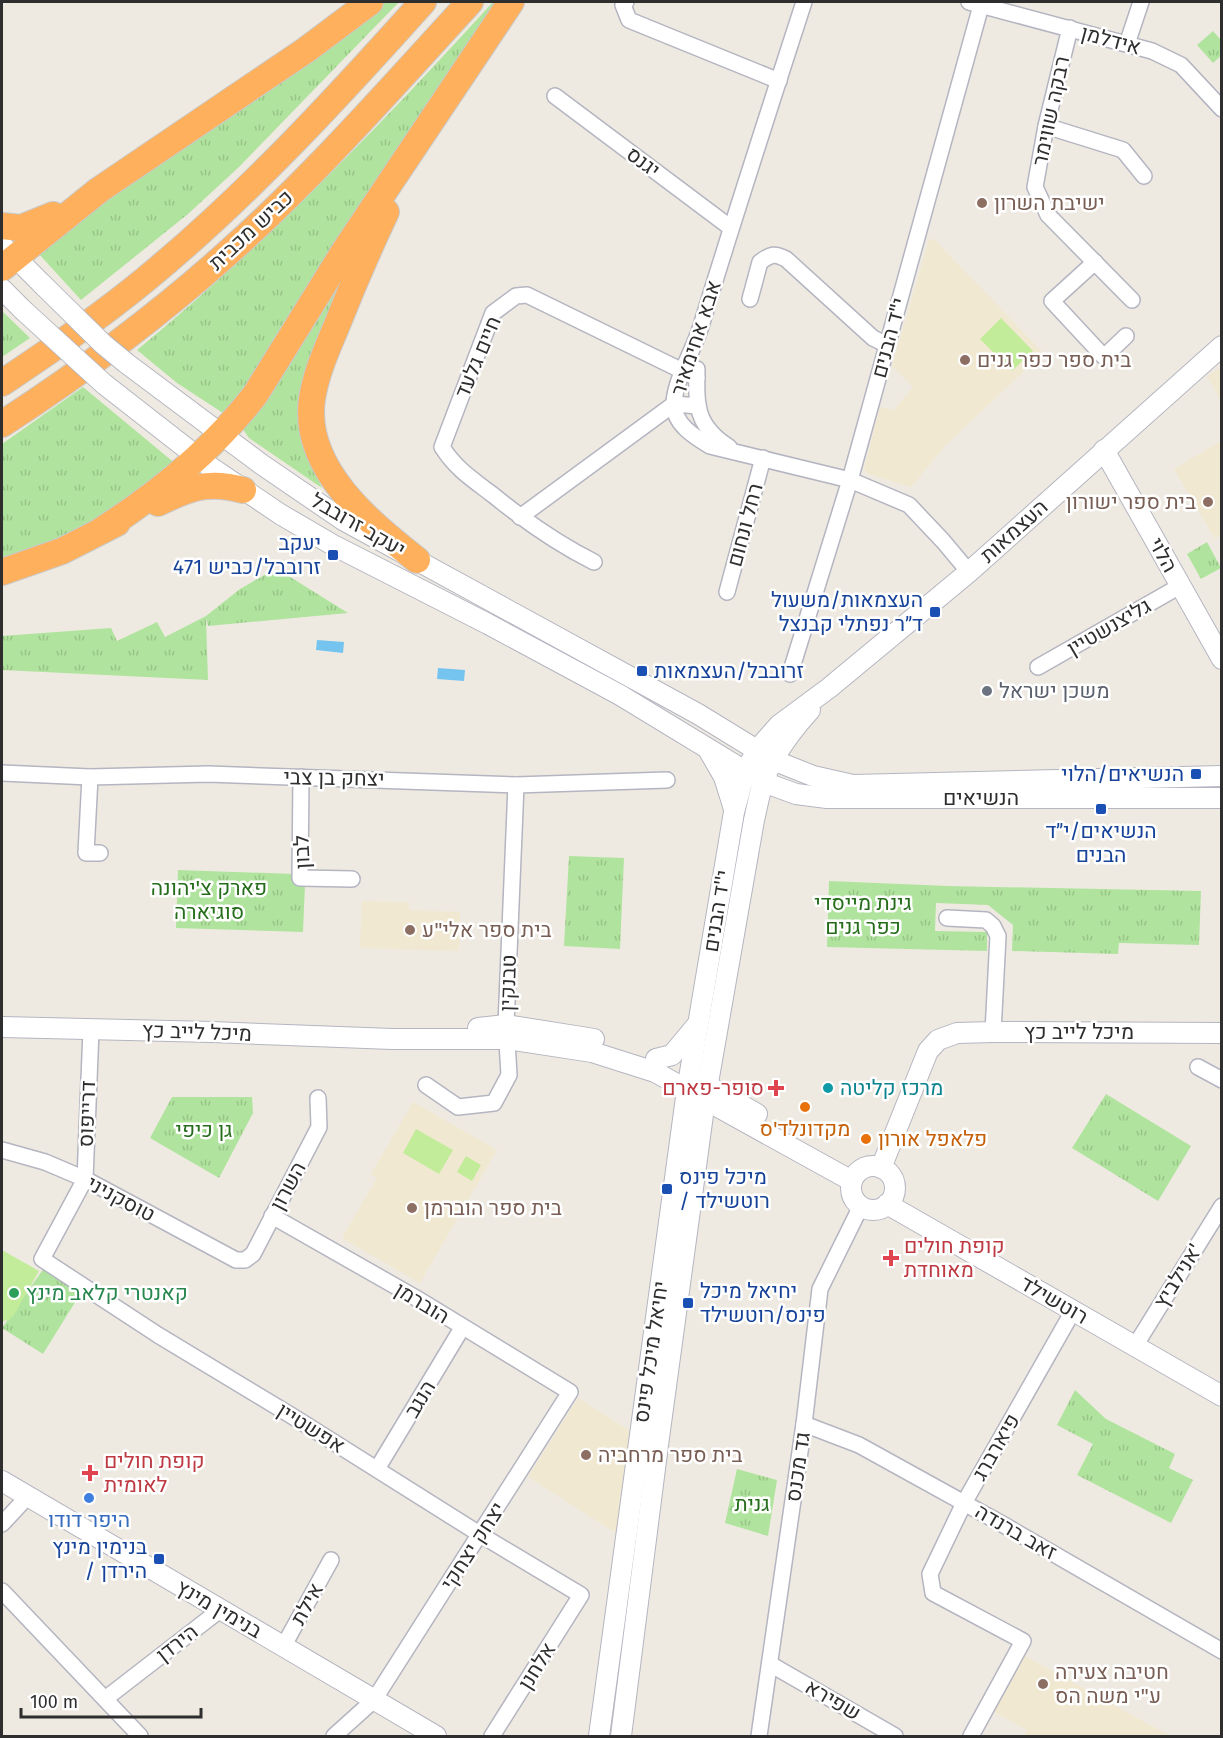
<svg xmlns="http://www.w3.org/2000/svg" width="1223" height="1738" viewBox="0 0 1223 1738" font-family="'Fira Sans',Heebo,sans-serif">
	<defs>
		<pattern id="grass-tufts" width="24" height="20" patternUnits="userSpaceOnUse" patternTransform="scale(1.5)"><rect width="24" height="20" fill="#b0e49e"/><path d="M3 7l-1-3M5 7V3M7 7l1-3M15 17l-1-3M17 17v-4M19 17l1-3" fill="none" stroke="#98c488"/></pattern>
	</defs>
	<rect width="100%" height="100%" fill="#efeae1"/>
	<g fill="#f0e8d1">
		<polygon points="934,239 1043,353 946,445 911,487 868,474 864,469 880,407 894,410 913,387 892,366 929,240"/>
		<polygon points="1221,368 1221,401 1207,376"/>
		<polygon points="1221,441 1221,535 1215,539 1174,469"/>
		<polygon points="362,901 409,902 409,910 460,912 459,951 360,948"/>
		<polygon points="413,1102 497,1150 420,1283 342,1238 377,1178 371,1174"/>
		<polygon points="578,1398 633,1433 619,1535 528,1477"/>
		<polygon points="1025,1656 1170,1736 1023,1736 1027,1730 994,1712"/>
	</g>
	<g fill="url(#grass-tufts)">
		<polygon points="385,2 399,2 239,167 188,214 81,300 38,253 100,204 353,28"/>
		<path d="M493 2 500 4 229 417 177 383 137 350C266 244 380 126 493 2Z"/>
		<polygon points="1213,31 1221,40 1222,55 1213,63 1197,45"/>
		<polygon points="347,264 356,265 329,313 311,463 322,488 249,438 242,428"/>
		<polygon points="2,311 30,338 2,357"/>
		<polygon points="83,387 177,465 86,531 2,561 2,444"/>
		<polygon points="1207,542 1221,568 1201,579 1187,554"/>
		<polygon points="266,574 287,575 348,613 208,626 206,618 208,680 2,670 2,636 111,628 117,641 157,622 165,637 206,616 240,589"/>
		<polygon points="569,856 624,858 620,949 564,946"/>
		<polygon points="178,870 294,874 294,885 305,885 303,932 176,928"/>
		<polygon points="829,881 948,886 1201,891 1199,945 1119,943 1118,954 1012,951 1013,925 988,905 936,903 935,931 987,932 987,951 827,947"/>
		<polygon points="1106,1094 1191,1146 1158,1201 1072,1148"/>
		<polygon points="172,1097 252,1097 253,1113 219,1178 150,1138"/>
		<polygon points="44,1268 82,1291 43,1354 2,1328"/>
		<polygon points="1075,1390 1106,1419 1175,1454 1169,1468 1193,1480 1171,1523 1077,1475 1093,1444 1057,1425"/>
		<polygon points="737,1469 777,1480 768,1536 725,1523"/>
	</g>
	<g fill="#c2eb9a">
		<polygon points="1001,318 1033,351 1012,371 980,339"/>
		<polygon points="416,1129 453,1150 439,1174 403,1153"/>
		<polygon points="466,1156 481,1165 472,1181 457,1172"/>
		<polygon points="2,1250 39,1271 14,1315 8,1321 6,1320 2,1322"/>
	</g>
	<g fill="#75c4ef">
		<polygon points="317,640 344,642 343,653 316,650"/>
		<polygon points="438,668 465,670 464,681 437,679"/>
	</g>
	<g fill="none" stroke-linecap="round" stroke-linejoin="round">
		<g stroke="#b4b5c1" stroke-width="18">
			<g id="street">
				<polyline points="626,2 623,5 629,20 779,81"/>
				<path d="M804 2C769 110 734 218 701 326 694 350 675 379 674 403 673 424 695 437 710 446L850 480 909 505 943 541 969 572"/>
				<polyline points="969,2 1152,51 1181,65 1222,109"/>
				<polyline points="1070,28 1046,126 1035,187 1048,215 1132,300"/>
				<polyline points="1127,44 1141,2"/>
				<polyline points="555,96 731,228"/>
				<polyline points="1046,126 1123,150 1144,176"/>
				<polyline points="2,241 15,257"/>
				<polyline points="1095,262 1052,301 1104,357 1126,336"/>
				<path d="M750 299 760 262C771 254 775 253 786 259L873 338 887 345"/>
				<path d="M697 369C696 406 696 426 729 447"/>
				<polyline points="520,517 674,404 698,406"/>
				<path d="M594 562C558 544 525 521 493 495 472 479 456 469 442 447L493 313 516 296 527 295 697 378"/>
				<polyline points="727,592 763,458"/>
				<polyline points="1038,667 1180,586"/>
				<polyline points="790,674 850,480 982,2"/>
				<polyline points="2,773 90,777 208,774 516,785 667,780"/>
				<polyline points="90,777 86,853 100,853"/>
				<polyline points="301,777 300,878 352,879"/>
				<polyline points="947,918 986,920 993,926 998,936 993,1032"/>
				<polyline points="91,1030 85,1179 42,1259 158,1335 292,1416 481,1535 581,1595 492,1736"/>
				<polyline points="1198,1067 1222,1080"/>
				<polyline points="426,1085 458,1107 494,1103 509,1075 506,1025 516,785"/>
				<polyline points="2,1150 45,1162 85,1179 236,1260 245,1260 253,1254 319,1127 318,1098"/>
				<polyline points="272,1216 416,1298 570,1392 374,1700 334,1736"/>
				<polyline points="1135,1346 1222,1206"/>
				<polyline points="804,1424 859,1445 1002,1524 1222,1651"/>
				<polyline points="377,1469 462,1328"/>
				<polyline points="2,1524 28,1496"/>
				<polyline points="2,1591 140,1736"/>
				<polyline points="283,1647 331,1560"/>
				<polyline points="770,1664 895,1736"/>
				<polyline points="105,1699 220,1610"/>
				<polyline points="759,1736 804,1424 820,1289 861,1206"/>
				<polyline points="971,1736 1023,1641 933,1593 930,1574 964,1503 1073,1311"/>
			</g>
		</g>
		<g stroke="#b4b5c1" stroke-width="22">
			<g id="secondary">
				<polyline points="15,257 42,284"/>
				<polyline points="2,289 23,310"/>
				<polyline points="126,363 261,464 343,520 698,714 773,760 813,776 853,785 1222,776"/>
				<polyline points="104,384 209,466 280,514 333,545 488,624 620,695 763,782 796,794 827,798 1222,798"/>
				<polyline points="1104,450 1222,659"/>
				<polyline points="709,751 724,777 734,809"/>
				<polyline points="2,1027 212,1032 392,1039 507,1039 592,1052 655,1072 852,1181"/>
				<polyline points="478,1028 506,1025 594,1039"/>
				<polyline points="656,1059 672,1055 697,1025"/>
				<polyline points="696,1079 757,1114"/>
				<circle cx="873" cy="1188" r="22"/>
				<polyline points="881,1168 928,1051 938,1040 957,1033 993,1032 1222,1033"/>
				<polyline points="887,1204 1222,1396"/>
				<polyline points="2,1481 436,1736"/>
				<polyline points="599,1736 687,1090 734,812 745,772 757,750 779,725 829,688 969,572 1222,346"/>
				<path d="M621 1736 658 1445 705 1100 754 820C757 808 759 795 763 783 772 756 791 731 810 710"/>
			</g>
		</g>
		<g stroke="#c9c9c9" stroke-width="28">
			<g id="highway">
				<path d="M386 212C368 250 352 287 337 325 327 349 316 373 312 399 302 468 369 522 417 560"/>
				<polyline points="2,226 21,228 53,215"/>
				<polyline points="2,268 99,190 306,50 370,2"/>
				<path d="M2 383C51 350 100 317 146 279 247 196 336 99 423 2"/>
				<path d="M2 424C82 372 159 315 230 251 316 174 392 87 470 2"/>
				<path d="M158 503C189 488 208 480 243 490"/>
				<path d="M102 530C160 493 212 450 255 395L345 250 511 2"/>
				<polyline points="2,572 62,551 117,523"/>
			</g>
		</g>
		<use href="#street" stroke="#fff" stroke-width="15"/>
		<use href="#secondary" stroke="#fff" stroke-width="20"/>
		<use href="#highway" stroke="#feb05c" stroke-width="26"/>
		<g stroke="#b4b5c1" stroke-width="22" stroke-linecap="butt">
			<g id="secondary-bridge">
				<polyline points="42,284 103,344 126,363"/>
				<polyline points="23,310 104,384"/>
			</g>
		</g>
		<use href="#secondary-bridge" stroke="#fff" stroke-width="20"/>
	</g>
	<g fill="#8d6e63" stroke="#fff" stroke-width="2">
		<circle cx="982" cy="203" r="6"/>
		<circle cx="965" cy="360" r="6"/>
		<circle cx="1208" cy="502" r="6"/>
		<circle cx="410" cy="930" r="6"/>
		<circle cx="412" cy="1208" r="6"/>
		<circle cx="586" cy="1455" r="6"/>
		<circle cx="1043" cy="1684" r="6"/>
	</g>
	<g fill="#1a4fb4" stroke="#fff" stroke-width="2">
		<rect x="327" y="549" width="12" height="12" rx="3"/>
		<rect x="929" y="606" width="12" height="12" rx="3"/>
		<rect x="636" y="665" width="12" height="12" rx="3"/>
		<rect x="1190" y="768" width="12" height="12" rx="3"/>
		<rect x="1095" y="803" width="12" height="12" rx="3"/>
		<rect x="661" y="1183" width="12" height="12" rx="3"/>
		<rect x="682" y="1297" width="12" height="12" rx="3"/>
		<rect x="153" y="1553" width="12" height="12" rx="3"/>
	</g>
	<circle fill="#6b7280" stroke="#fff" stroke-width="2" cx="987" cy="691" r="6"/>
	<g fill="#e0444e" stroke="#fff" stroke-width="2">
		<path d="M773 1079h6v6h6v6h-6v6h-6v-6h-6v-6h6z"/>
		<path d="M888 1249h6v6h6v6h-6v6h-6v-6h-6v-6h6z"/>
		<path d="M87 1464h6v6h6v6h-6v6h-6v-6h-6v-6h6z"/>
	</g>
	<circle fill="#0f9aa8" stroke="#fff" stroke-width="2" cx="828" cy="1088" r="6"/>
	<g fill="#e8710a" stroke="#fff" stroke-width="2">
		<circle cx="805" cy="1107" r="6"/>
		<circle cx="866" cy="1139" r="6"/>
	</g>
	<circle fill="#2e9e5b" stroke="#fff" stroke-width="2" cx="14" cy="1293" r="6"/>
	<circle fill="#3f7fe0" stroke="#fff" stroke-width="2" cx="89" cy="1498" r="6"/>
	<g text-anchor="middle" stroke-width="5" stroke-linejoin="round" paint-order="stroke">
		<g font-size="21" fill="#2e2e2e" stroke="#fff">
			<text transform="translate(1111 40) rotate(15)" y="7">אידלמן</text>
			<text transform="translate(1051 111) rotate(-78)" y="7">רבקה שווימר</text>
			<text transform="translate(643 162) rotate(37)" y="7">יגנס</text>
			<text transform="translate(251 230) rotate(-43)" y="7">כביש מכבית</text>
			<text transform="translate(696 338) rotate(-72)" y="7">אבא אחימאיר</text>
			<text transform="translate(889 338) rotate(-75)" y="7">י"ד הבנים</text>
			<text transform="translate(478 357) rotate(-67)" y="7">חיים גלעד</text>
			<text transform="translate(358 525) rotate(30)" y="7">יעקב זרובבל</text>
			<text transform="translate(745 525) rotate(-75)" y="7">רחל ונחום</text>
			<text transform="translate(1014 531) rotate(-42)" y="7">העצמאות</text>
			<text transform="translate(1163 555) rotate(61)" y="7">הלוי</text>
			<text transform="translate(1109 627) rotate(-30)" y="7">גליצנשטיין</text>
			<text transform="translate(334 778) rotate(1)" y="7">יצחק בן צבי</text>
			<text x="981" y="805">הנשיאים</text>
			<text transform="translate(302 852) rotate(-93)" y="7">לבון</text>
			<text transform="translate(717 911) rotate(-81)" y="7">י''ד הבנים</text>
			<text transform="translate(508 983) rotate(-88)" y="7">טבנקין</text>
			<text transform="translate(197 1032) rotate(2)" y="7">מיכל לייב כץ</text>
			<text x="1079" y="1039">מיכל לייב כץ</text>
			<text transform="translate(87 1114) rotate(-88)" y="7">דרייפוס</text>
			<text transform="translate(288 1186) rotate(-62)" y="7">השרון</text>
			<text transform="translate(121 1199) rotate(28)" y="7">טוסקניני</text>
			<text transform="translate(1178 1276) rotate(-58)" y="7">אנילביץ'</text>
			<text transform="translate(1054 1300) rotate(30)" y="7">רוטשילד</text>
			<text transform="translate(422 1303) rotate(31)" y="7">הוברמן</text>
			<text transform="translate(651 1352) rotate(-82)" y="7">יחיאל מיכל פינס</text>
			<text transform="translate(420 1399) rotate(-59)" y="7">הנגב</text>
			<text transform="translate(311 1428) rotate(32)" y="7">אפשטיין</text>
			<text transform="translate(996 1447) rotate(-60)" y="7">פיארברג</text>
			<text transform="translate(798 1467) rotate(-82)" y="7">גד מכנס</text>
			<text transform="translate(1016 1532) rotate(30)" y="7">זאב ברנדה</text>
			<text transform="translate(473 1546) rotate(-57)" y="7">יצחק יצחקי</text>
			<text transform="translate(307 1604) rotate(-61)" y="7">אילת</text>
			<text transform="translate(219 1609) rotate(30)" y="7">בנימין מינץ</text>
			<text transform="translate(177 1643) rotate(-38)" y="7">הירדן</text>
			<text transform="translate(537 1666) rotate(-58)" y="7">אלחנן</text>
			<text transform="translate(833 1700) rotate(30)" y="7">שפירא</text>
		</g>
		<g font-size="21" fill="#785e54" stroke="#fff" text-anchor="start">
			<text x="994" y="210">ישיבת השרון</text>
			<text x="977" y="367">בית ספר כפר גנים</text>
			<text x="1196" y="509" text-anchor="end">בית ספר ישורון</text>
			<text x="422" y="937">בית ספר אלי"ע</text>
			<text x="424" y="1215">בית ספר הוברמן</text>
			<text x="598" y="1462">בית ספר מרחביה</text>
			<text x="1055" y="1679">חטיבה צעירה<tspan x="1055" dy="24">ע"י משה הס</tspan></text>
		</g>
		<g font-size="21" fill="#164399" stroke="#fff" text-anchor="end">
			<text x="321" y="550">יעקב<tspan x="321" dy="24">זרובבל/כביש 471</tspan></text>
			<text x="923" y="607">העצמאות/משעול<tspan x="923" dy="24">ד״ר נפתלי קבנצל</tspan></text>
			<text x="654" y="678" text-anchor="start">זרובבל/העצמאות</text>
			<text x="1184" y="781">הנשיאים/הלוי</text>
			<text x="1101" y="838" text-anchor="middle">הנשיאים/י״ד<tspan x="1101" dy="24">הבנים</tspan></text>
			<text x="679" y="1184" text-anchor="start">מיכל פינס<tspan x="679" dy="24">/ רוטשילד</tspan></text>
			<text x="700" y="1298" text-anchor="start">יחיאל מיכל<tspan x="700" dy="24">פינס/רוטשילד</tspan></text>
			<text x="147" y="1554">בנימין מינץ<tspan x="147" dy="24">/ הירדן</tspan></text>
		</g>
		<g font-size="21" fill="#5b616d" stroke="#fff" text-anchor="start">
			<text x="999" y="698">משכן ישראל</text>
		</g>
		<g font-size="21" fill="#256d1b" stroke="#fff">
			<text x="209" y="895">פארק צ'יהונה<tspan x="209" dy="24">סוגיארה</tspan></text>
			<text x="863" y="910">גינת מייסדי<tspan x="863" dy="24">כפר גנים</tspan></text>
			<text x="204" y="1137">גן כיפי</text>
			<text x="752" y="1511">גנית</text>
		</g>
		<g font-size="21" fill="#be3a42" stroke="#fff" text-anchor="start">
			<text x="764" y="1095" text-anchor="end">סופר-פארם</text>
			<text x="904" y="1253">קופת חולים<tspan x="904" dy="24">מאוחדת</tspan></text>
			<text x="104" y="1468">קופת חולים<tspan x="104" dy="24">לאומית</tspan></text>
		</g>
		<g font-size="21" fill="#0d838f" stroke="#fff" text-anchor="start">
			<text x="840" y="1095">מרכז קליטה</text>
		</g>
		<g font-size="21" fill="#c56008" stroke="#fff">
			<text x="805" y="1136">מקדונלד'ס</text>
			<text x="878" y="1146" text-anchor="start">פלאפל אורון</text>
		</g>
		<g font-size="21" fill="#27864d" stroke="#fff" text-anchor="start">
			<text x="26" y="1300">קאנטרי קלאב מינץ</text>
		</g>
		<g font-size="21" fill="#366cbe" stroke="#fff">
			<text x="89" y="1527">היפר דודו</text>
		</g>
	</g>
	<rect width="1223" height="1738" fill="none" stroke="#2e2e2e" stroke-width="6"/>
	<path d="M21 1708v9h180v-9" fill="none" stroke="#2e2e2e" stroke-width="3"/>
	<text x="30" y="1708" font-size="18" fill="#2e2e2e" stroke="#ffffff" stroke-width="4.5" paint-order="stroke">100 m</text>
</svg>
